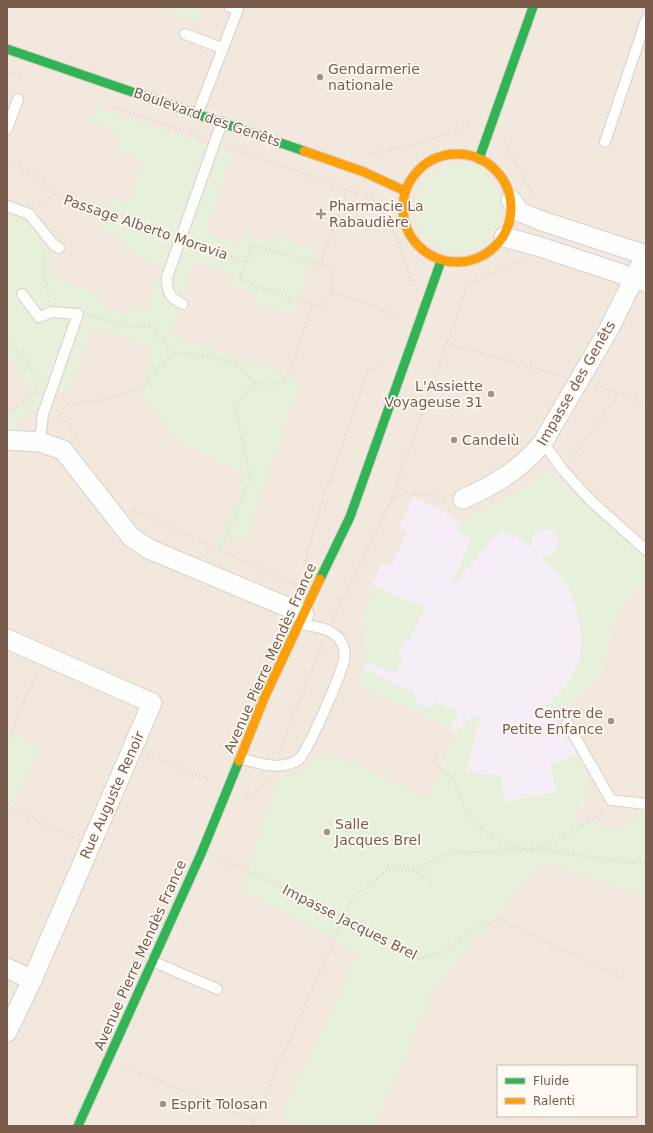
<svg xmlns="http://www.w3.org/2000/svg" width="653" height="1133" viewBox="0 0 653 1133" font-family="'DejaVu Sans',sans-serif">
	<rect width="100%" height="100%" fill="#f9f5f0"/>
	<path fill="#f2e8de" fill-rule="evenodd" d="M7 7H646V1126H7ZM498 1066H636V1116H498Z"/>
	<polygon fill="#f6eef6" points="547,469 646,561 646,579 617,612 601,674 556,720 585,765 587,781 583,806 555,836 442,767 459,733 362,687 360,676 367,661 362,616 375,589 373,585 381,563 391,567 407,532 399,528 413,497 444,511 452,519 460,522 469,521 480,511 525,488"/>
	<g fill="#e7f0db">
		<polygon points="156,7 202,7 198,21"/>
		<polygon points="96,107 233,153 205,232 241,245 246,234 275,244 279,237 315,249 292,315 256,302 258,295 228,284 231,273 195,261 170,335 301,380 244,542 229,535 222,552 214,549 239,496 243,474 179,442 140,391 154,348 96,327 91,329 69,392 32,390 7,354 7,212 26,219 51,255 49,276 100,294 98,305 128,316 132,306 146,310 162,266 123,250 126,240 98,229 110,197 128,203 143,160 116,149 122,134 89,122"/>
		<circle cx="458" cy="208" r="44"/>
		<polygon points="40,391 45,403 40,417 34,409 15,423 20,432 7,439 7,415"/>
		<path d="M547 469 646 561V579L617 612 601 674 556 720 546 705C577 680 588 653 577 614 575 603 570 590 564 580 557 571 548 564 540 556H548L556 552 559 541C555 527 542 525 533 535L531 548 516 535 513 538 502 529 450 589 471 539 457 530 460 522 469 521 480 511 525 488Z"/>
		<polygon points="373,585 425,608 409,640 405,638 398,655 403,658 395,674 367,662 362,616 375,589"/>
		<polygon points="363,669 414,692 416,702 422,707 429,707 436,702 460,712 449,728 362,687 360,676"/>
		<path d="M472 716 480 718 466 772 494 775 500 773 505 802 556 792 550 764 556 763 577 753C595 780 586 796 574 823L593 821 601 827 608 830 618 829 632 822 646 808V896L543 861 431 993 376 1126H302L281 1116 359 953 241 889 278 776C283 776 290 777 294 775 310 768 313 753 333 755L429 798 459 733 457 731Z"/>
		<polygon points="7,731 39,746 10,813 7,812"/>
		<polygon points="7,975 13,978 20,985 7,1014"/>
	</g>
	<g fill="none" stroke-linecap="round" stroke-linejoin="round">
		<g stroke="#d7d1cb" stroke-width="12">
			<g id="lane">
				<polyline points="185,34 222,48"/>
				<polyline points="198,113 238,9 230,7"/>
				<polyline points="7,129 18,99"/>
				<polyline points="605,142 646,20"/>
				<polyline points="7,206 29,214 53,244 59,248"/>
				<polyline points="22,294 39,317 52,312 78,314 43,414 40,442"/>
				<path d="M183 304C169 298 167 292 167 277L222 122"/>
				<polyline points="543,442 562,469 590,500 646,550"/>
				<polyline points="567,723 611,800 646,804"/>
				<path d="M240 758C257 763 282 772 299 759 309 750 340 676 344 661 345 655 345 649 342 643 333 627 315 627 299 624"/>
				<polyline points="152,961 217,989"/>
			</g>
		</g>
		<g stroke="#d7d1cb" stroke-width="21">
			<g id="street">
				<polyline points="511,200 520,212 542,221 646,255"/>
				<polyline points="504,237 534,245 646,282"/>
				<polyline points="7,440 40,442 63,450 131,537 149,549 304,614"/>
				<path d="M463 499C494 485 522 469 543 442L609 329 646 254"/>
				<polyline points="7,639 152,703 32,980 7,1032"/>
				<polyline points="7,968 32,980"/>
			</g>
		</g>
		<g stroke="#d9d2cb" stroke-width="11">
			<g id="fast">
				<polyline points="7,49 304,151"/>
				<polyline points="479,159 533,7"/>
				<polyline points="320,579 350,517 441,261"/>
				<polyline points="78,1126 201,854 239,761"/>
			</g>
		</g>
		<g stroke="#d9d2cb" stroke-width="11">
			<g id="slow">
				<polyline points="304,151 364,172 405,191"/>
				<circle cx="457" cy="208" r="54"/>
				<polyline points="239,761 265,696 320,579"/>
			</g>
		</g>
		<g stroke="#dcd5d0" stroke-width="2.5" stroke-dasharray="1 3" stroke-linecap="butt">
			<polyline points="7,72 20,75"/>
			<polyline points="115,107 203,138"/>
			<polyline points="505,142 536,199"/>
			<polyline points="227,146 356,193"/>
			<polyline points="371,154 418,144 470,125"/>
			<polyline points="7,163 25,170 44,181 53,194"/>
			<path d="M358 189 356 193C362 196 370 198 376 203 389 215 407 264 412 282"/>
			<polyline points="39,206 53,194 169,234"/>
			<polyline points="193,243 246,262 239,279 297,301 321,307 333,291 401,317"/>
			<polyline points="44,253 42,266 50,299"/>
			<polyline points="246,262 253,245 331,268 333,291"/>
			<polyline points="320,265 348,188"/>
			<path d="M90 316 132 327 152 326 173 353C188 352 227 358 239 366 244 371 249 377 254 383L235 405 250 479 220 551"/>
			<polyline points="7,337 40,382"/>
			<polyline points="446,343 561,376"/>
			<path d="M254 383C270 384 276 387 289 375L312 306"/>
			<polyline points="597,385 646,403"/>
			<polyline points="57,411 78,439"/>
			<polyline points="7,413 37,391"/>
			<polyline points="60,413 67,404 105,400 140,389 144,387 154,372 173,353"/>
			<polyline points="570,458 575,454 619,393"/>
			<polyline points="392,498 407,492 446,497"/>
			<polyline points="134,510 296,585"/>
			<polyline points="304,565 321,506 368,371 384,364"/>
			<polyline points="332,620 392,498 466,289 472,282 522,260"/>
			<polyline points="7,740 38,671"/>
			<polyline points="434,752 439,769 452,777 466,813 482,829 499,840 525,849"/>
			<polyline points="279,753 323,643"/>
			<polyline points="148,754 211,781"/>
			<polyline points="246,798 268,782 269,779"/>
			<polyline points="7,806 75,838"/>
			<polyline points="532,848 560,839 600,815 604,809"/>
			<polyline points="218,861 236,866 344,917 419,959 442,953 474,930 500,919 624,979"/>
			<polyline points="413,870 433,883"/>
			<polyline points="126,1067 254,1121"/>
			<polyline points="252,1126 352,899 388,869 413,870 446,854 509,850 539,849 617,861 637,863 646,862"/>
		</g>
		<use href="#lane" stroke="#fefefd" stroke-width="10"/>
		<use href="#street" stroke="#fefefd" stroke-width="19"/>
		<use href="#fast" stroke="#30b455" stroke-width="9"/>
		<use href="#slow" stroke="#ff9f0a" stroke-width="9"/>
	</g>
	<g fill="#a69286" stroke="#fffaf3" stroke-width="1.5">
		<circle cx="320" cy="77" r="4"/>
		<path d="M319 208h4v4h4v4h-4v4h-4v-4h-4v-4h4z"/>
		<circle cx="491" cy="394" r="4"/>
		<circle cx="454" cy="440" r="4"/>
		<circle cx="611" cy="721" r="4"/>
		<circle cx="327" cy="832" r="4"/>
		<circle cx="163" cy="1104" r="4"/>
	</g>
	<g text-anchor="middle" stroke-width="3.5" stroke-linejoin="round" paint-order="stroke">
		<g font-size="14" fill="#7a5c4d" stroke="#fffaf3" text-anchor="start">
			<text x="328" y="74">Gendarmerie<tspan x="328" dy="16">nationale</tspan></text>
			<text x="329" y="211">Pharmacie La<tspan x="329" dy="16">Rabaudière</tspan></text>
			<text x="483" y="391" text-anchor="end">L'Assiette<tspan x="483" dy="16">Voyageuse 31</tspan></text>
			<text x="462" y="445">Candelù</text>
			<text x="603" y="718" text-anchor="end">Centre de<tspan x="603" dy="16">Petite Enfance</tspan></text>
			<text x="335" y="829">Salle<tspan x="335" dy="16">Jacques Brel</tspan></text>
			<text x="171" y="1109">Esprit Tolosan</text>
		</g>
		<g font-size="14" fill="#7a5c4d" stroke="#fffaf3">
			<text transform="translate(207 117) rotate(19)" y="5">Boulevard des Genêts</text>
			<text transform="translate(146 227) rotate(19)" y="5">Passage Alberto Moravia</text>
			<text transform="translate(576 383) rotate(-60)" y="5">Impasse des Genêts</text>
			<text transform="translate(270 658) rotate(-66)" y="5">Avenue Pierre Mendès France</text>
			<text transform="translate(112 795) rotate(-66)" y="5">Rue Auguste Renoir</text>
			<text transform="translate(350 922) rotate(27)" y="5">Impasse Jacques Brel</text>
			<text transform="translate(140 955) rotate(-66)" y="5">Avenue Pierre Mendès France</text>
		</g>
	</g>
	<rect width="653" height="1133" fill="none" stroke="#7a5c4d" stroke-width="16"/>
	<rect x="497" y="1065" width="140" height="52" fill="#fffaf3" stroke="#cabbb1"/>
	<rect x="505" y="1078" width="20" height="6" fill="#30b455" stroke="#cabbb1"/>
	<text x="533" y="1085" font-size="12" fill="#7a5c4d">Fluide</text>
	<rect x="505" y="1098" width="20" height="6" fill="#ff9f0a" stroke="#cabbb1"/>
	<text x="533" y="1105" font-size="12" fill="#7a5c4d">Ralenti</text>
</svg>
